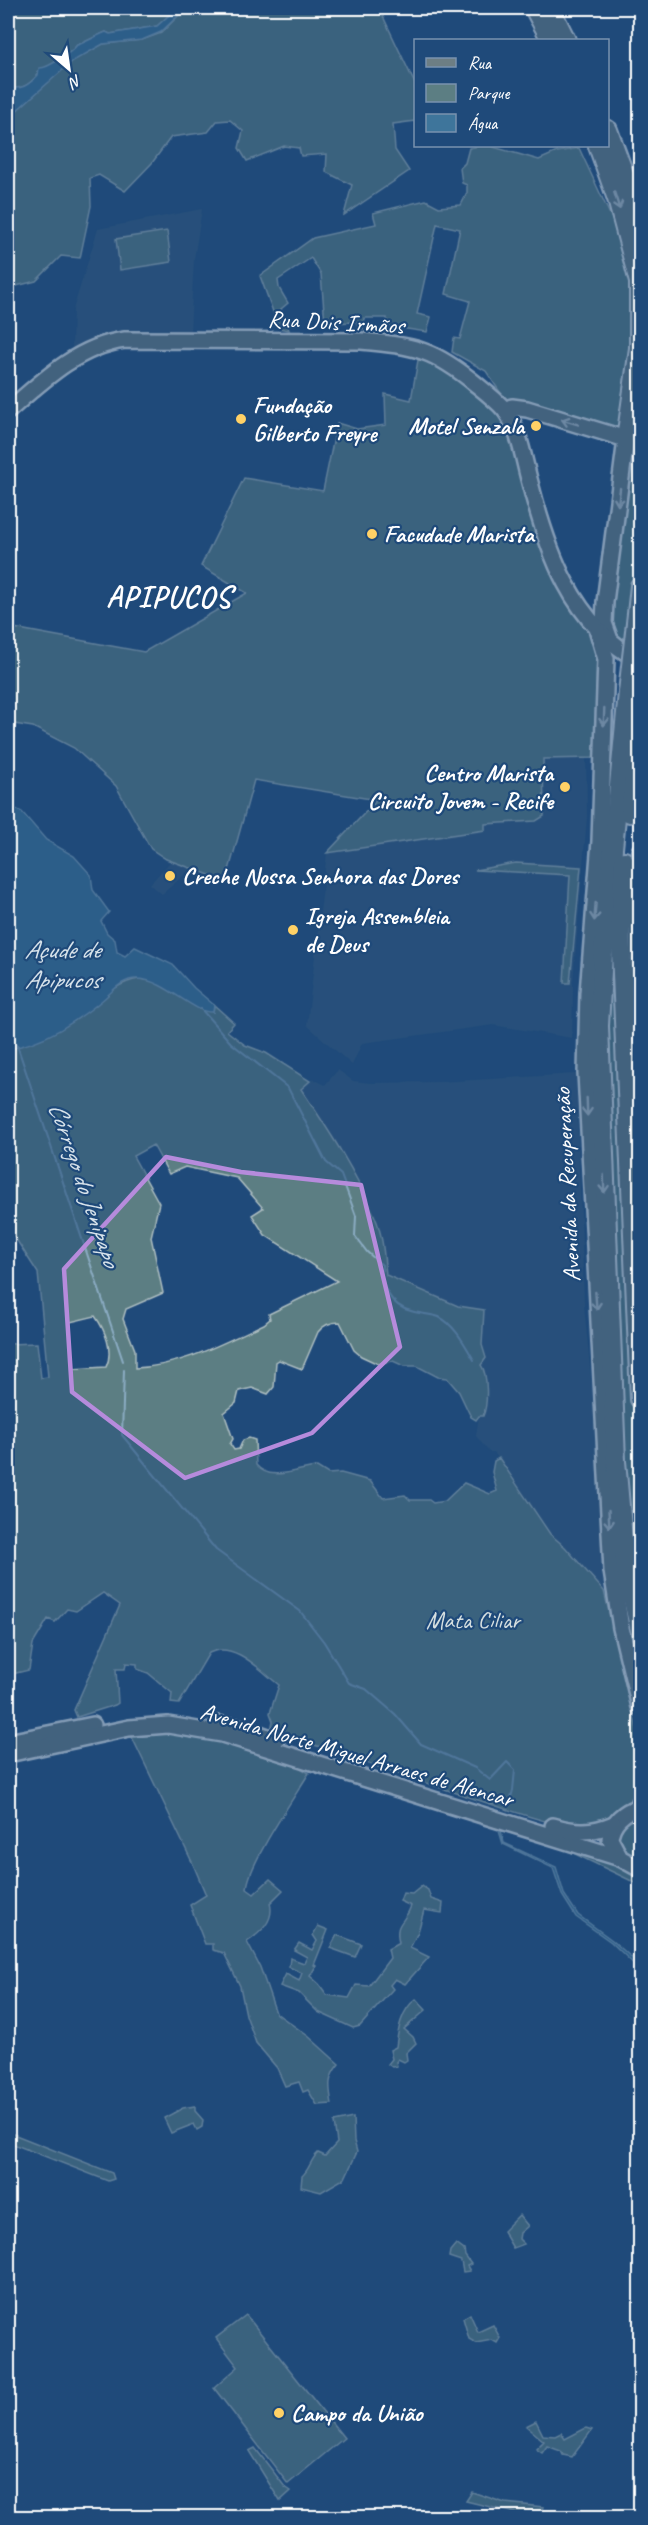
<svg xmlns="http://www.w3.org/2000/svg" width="648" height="2525" viewBox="0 0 648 2525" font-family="Caveat,sans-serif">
	<rect width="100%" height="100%" fill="#1f4a7a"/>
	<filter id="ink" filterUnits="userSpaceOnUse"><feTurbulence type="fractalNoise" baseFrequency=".0167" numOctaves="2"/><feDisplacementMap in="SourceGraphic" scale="12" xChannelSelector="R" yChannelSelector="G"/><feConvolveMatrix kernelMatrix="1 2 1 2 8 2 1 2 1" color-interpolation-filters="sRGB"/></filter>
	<g filter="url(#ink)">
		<g fill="#33567c">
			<polygon points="202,209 194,259 190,331 112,334 91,341 72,351 73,310 98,229"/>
			<polygon points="418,360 534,525 544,556 555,579 595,758 586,758 587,816 573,982 572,1038 493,1025 362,1043 352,1065 307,1025 327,853 377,800 254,780 226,881 191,869 162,894 150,884 171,861 151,849 116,786 74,748 33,727 8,723 8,627 144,652 247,593 201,566 244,478 323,491 337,423 357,429 386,425 385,394 411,400"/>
			<polygon points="338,1070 353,1081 370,1083 441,1082 576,1074 584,1306 594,1410 604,1591 565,1547 550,1534 494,1452 489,1452 476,1436 479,1416 473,1308 458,1306 386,1275 382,1238 375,1217 331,1134 301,1088 313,1079 325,1085"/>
		</g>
		<g fill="#5c7e83" stroke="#aebec1" stroke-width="1.5" fill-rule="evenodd">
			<path d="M8 8H177L157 26 110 34 106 32C100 34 80 45 77 45 71 54 48 67 38 71V75C29 85 20 91 8 87Z"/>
			<polygon points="186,8 379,8 415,84 415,121 393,124 395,150 409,171 344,215 352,185 326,172 327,154 301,156 299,148 284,146 247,161 239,148 243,131 230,120 217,121 208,132 171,137 152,163 125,191 99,175 90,178 91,206 80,258 61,256 36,281 8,288 8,118 72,61 103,44 142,40 161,33"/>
			<polygon points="479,146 490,146 539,160 557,152 579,148 612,219 637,298 622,434 508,404 486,371 452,352 454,338 460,339 470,301 446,294 460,229 437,224 417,314 431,317 427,332 387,326 387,318 365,318 363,329 358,329 357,322 325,323 321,274 311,258 278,280 279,288 288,303 281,309 289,330 279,328 260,276 313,238 376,224 373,213 426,200 439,207 461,205 467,193 467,185 462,183 460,168 465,163 469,148"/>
			<polygon points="167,231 171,262 120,270 116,239"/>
			<polygon points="418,360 434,362 456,376 493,405 502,418 523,476 534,525 544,556 555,579 597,640 595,758 543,759 544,816 536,821 485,824 485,830 327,853 377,800 254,780 226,881 166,859 151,849 116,786 74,748 33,727 8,723 8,627 144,652 247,593 201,566 244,478 323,491 337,423 357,429 386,425 385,394 411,400"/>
			<polygon points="640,372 640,549 628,651 610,638 608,608"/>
			<polygon points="516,863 581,867 570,983 564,983 570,875 475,870"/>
			<path d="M139 979 158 982 197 1007 213 1012 214 1005 234 1023 227 1031 245 1045 266 1053 310 1081 301 1089C328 1129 356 1172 375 1217 383 1235 384 1256 386 1275L458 1306 484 1310 482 1345 486 1358 481 1365C488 1374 488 1405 483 1416H479L476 1420 471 1417 459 1392 447 1378 438 1377 417 1366H404L393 1361 378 1364 361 1356 354 1350 340 1322C332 1322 323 1325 318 1332L302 1369 279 1360 276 1362 274 1387 268 1394 252 1388 239 1391 236 1403 224 1413 233 1439 230 1444 234 1450 239 1449 243 1440 249 1438 255 1440 256 1465C271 1483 298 1468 317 1467L328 1474 341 1473 370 1481 383 1498 405 1495 410 1500H429L433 1503 445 1501 464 1483 490 1494 497 1491 492 1472 494 1461 499 1458 550 1534 565 1547 604 1591 640 1742C642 1780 635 1814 595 1827 575 1834 507 1809 484 1802 413 1779 342 1755 271 1730L273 1721 270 1713 279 1685C261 1671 234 1640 209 1653L179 1704 171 1703 172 1693 148 1673 137 1669V1664L126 1663 125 1669H116L118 1703 115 1705 77 1717 74 1710 120 1605 103 1593 76 1611 67 1609 55 1622 48 1619 33 1644 29 1670 8 1675V1344L37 1343 41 1378 48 1377 38 1273 8 1227V1044L14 1048C35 1041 56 1033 74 1021 96 1006 112 983 139 979ZM153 1145 169 1174 185 1167 237 1178 263 1208 252 1215 265 1235 337 1281 269 1314 270 1319 264 1324C223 1343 182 1366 135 1368V1350L123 1319 126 1309 163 1293 151 1237 159 1203 133 1156ZM95 1316C105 1330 114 1351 106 1367L72 1369 70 1322Z"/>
			<polygon points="610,979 617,979 630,1246 637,1512 640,1536 640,1601 634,1569 625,1467 620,1309 608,1071"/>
			<path d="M169 1732 207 1735 278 1754 309 1773C294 1798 248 1864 247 1889L254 1894 270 1879 283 1890 270 1903C275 1921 260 1933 247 1942L260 1967 276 2013 308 2036 339 2064C327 2078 329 2087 332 2104L317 2105 308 2090 303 2092 299 2082 285 2086 277 2068 256 2043 246 2015 240 1986 224 1953 213 1950V1944H205L190 1905 206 1895 193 1864 130 1733Z"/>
			<polygon points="640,1811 640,1864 616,1848 616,1827"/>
			<polygon points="570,1848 614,1865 619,1863 640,1871 640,1885 569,1851"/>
			<path d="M422 1886 428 1890 431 1899 443 1903 442 1913 424 1910 418 1932 410 1948 429 1957 405 1984 395 1979 390 1985 393 1989 360 2026 353 2028 318 2012 299 1993 280 1986 286 1974 299 1981 302 1973 289 1967 290 1958 304 1963 307 1957 294 1950 299 1943 312 1950 317 1941 313 1935 318 1926 328 1930 314 1965 316 1966 310 1976 319 1984 327 1995 349 1998 356 1985 369 1986 390 1958 388 1949 399 1943C394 1921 405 1924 411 1906L400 1901 403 1893 412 1894Z"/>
			<polygon points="337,1935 361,1944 355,1957 330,1948"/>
			<path d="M416 1999 426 2010 404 2029 413 2037 416 2043 406 2053 407 2060 404 2062 398 2059 396 2062 397 2066 392 2067 388 2064 392 2059 390 2050 396 2047C398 2030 401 2010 416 1999Z"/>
			<polygon points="195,2106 195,2111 203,2120 202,2127 197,2130 194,2124 171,2133 164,2118 183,2108"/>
			<path d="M353 2118 354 2141 357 2152 345 2178 321 2192 301 2187 302 2176C310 2169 310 2160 318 2153L325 2156 337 2143 334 2122Z"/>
			<polygon points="8,2132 112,2173 114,2179 108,2181 8,2142"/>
			<polygon points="519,2215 528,2226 520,2233 519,2239 524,2244 513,2248 503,2231"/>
			<polygon points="456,2244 464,2250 465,2256 471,2264 467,2266 470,2271 463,2272 461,2261 449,2257 450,2251"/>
			<polygon points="470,2314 478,2332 493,2325 500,2338 497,2343 492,2340 476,2343 469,2339 463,2318"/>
			<polygon points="246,2315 344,2438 288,2484 214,2388 238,2367 216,2338"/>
			<polygon points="536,2421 543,2435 555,2436 561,2433 565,2439 586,2428 592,2430 572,2457 563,2455 561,2451 547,2446 542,2453 536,2449 544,2441 526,2426"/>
			<polygon points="255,2448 285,2487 291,2491 280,2501 249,2451"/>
			<polygon points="472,2492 505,2503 543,2507 540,2517 531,2517 466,2501"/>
		</g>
		<g fill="#3e759b" stroke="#8bacc3" stroke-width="1.5">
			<path d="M177 8H186L161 32 142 40 103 44 73 61 8 118V87C21 90 28 86 38 75L39 68C47 69 72 52 77 45 80 45 100 34 106 32L110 34 157 26Z"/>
			<path d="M8 805 22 812 46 840 74 856 91 875 93 890 109 912 101 921 107 933 115 940 117 952 125 956 135 947 173 965 194 988 214 1005 213 1012C193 1014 166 980 138 979 121 978 112 993 100 1002 92 1009 83 1015 74 1021 57 1033 34 1043 14 1048L8 1044Z"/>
			<polygon points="502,1822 504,1823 501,1831 504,1843 556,1867 564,1894 578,1915 612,1940 640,1965 640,1970 611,1942 576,1917 562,1895 553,1868 503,1844 499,1831"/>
		</g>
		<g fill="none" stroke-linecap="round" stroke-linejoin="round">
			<g stroke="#8bacc3" stroke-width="2">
				<path d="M201 1009 231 1043 288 1088 326 1162 341 1175 356 1216 355 1236 367 1252 382 1265C380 1285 390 1306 411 1311 420 1314 431 1314 439 1317 455 1325 465 1345 474 1360"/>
				<polyline points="17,1045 123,1361"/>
				<polyline points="124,1370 122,1435 216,1550 300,1611 324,1642 349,1683 366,1689 395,1714 421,1744 475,1768 490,1780 507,1762 515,1770 513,1790 509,1805"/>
			</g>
			<g stroke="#fff" stroke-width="20">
				<g id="major">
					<polyline points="505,410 512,407 527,409 626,439 605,602 604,623 609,637"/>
					<path d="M8 411C42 381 78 346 125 340L361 341C415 346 434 349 477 385 487 393 497 401 505 410 519 429 523 456 529 479 547 550 571 624 640 661"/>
					<polyline points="598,632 606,659 604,720 600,841 588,993 586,1073 612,1571 621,1628 640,1707"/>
					<polyline points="640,851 635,888 640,1019"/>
					<polyline points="218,1724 243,1728 276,1740"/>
					<polyline points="8,1742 93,1725"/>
					<polyline points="8,1754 129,1728 168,1725 222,1734 620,1858"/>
					<path d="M640 1807C624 1811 611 1822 610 1839L620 1858 640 1869"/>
					<path d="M553 1826C576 1833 592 1833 614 1824"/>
				</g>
			</g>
			<g stroke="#fff" stroke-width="22">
				<g id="highway">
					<polyline points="534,8 551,40"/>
					<polyline points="550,8 566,40"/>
					<polyline points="608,130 626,179 640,231"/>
					<polyline points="598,146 617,199 640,286"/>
					<polyline points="626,439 639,348 639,280"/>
					<polyline points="636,623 640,586"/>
					<polyline points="628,692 603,953 599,1026 616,1461 626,1572 640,1630"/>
					<polyline points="630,813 640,726"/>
					<polyline points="624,861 620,926 640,1399"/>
				</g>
			</g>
			<use href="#major" stroke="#6d7e84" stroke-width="15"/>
			<use href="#highway" stroke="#6d7e84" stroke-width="18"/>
			<g stroke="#fff" stroke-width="22" stroke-linecap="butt">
				<polyline id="highway-bridge" points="628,692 636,623"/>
			</g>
			<use href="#highway-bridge" stroke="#6d7e84" stroke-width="18"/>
		</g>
		<defs><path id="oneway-shaft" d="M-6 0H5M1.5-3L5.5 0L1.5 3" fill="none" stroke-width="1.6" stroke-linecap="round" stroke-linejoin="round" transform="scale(1.5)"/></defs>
		<g stroke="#ccd2d4">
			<use href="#oneway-shaft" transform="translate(617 201) rotate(72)"/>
			<use href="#oneway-shaft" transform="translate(570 422) rotate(-163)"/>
			<use href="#oneway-shaft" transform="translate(619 497) rotate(97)"/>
			<use href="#oneway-shaft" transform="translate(604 717) rotate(92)"/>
			<use href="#oneway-shaft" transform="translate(595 912) rotate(94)"/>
			<use href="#oneway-shaft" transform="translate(587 1107) rotate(88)"/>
			<use href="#oneway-shaft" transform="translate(604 1184) rotate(88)"/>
			<use href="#oneway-shaft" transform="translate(596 1301) rotate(86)"/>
			<use href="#oneway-shaft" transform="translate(609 1519) rotate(87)"/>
		</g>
	</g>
	<path d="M0 0H648V2525H0ZM166 1157 241 1172 361 1185 400 1347 312 1433 185 1478 72 1392 64 1269Z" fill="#1f4a7a" fill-opacity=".55" fill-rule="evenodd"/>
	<path fill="none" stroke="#b68bdc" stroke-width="4.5" stroke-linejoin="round" d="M166 1157 241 1172 361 1185 400 1347 312 1433 185 1478 72 1392 64 1269Z"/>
	<g fill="#ffd166" stroke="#1f4a7a" stroke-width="2">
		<circle cx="241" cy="419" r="6"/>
		<circle cx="536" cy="426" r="6"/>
		<circle cx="372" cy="534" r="6"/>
		<circle cx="565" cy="787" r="6"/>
		<circle cx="170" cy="876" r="6"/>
		<circle cx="293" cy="930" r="6"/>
		<circle cx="279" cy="2413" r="6"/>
	</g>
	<g text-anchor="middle" stroke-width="4.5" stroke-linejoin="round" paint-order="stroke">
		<g font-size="24" fill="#fff" stroke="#1f4a7a">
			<text transform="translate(336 322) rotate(3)" y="8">Rua Dois Irmãos</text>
			<text transform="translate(567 1185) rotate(-93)" y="8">Avenida da Recuperação</text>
			<text transform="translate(357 1755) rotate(16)" y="8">Avenida Norte Miguel Arraes de Alencar</text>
		</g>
		<g font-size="24" font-weight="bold" fill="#fff" stroke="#1f4a7a" text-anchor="start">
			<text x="253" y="413">Fundação<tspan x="253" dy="28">Gilberto Freyre</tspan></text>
			<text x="524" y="434" text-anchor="end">Motel Senzala</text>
			<text x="384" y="542">Facudade Marista</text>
			<text x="553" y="781" text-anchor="end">Centro Marista<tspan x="553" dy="28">Circuito Jovem - Recife</tspan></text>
			<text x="182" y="884">Creche Nossa Senhora das Dores</text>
			<text x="305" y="924">Igreja Assembleia<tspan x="305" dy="28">de Deus</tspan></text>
			<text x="291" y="2421">Campo da União</text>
		</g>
		<g font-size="24" fill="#d6dfe0" stroke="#1f4a7a">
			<text x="473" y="1628">Mata Ciliar</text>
		</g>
		<g font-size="26" font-style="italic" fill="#d8e3eb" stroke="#1f4a7a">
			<text x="62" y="958">Açude de<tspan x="62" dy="30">Apipucos</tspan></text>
			<text transform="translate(85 1184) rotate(71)" y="9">Córrego do Jenipapo</text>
		</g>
		<g font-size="30" font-weight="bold" letter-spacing="1.5" fill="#fff" stroke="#1f4a7a">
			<text x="169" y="607">APIPUCOS</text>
		</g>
	</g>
	<rect width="648" height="2525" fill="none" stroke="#1f4a7a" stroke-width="30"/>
	<rect x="15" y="15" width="618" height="2495" fill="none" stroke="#fff" stroke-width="2" filter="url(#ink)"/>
	<rect x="414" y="39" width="195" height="108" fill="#1f4a7a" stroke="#7992af" stroke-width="1.5"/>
	<rect x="426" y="58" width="30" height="9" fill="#6d7e84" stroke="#7992af" stroke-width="1.5"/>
	<text x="468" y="69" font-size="18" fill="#ffffff">Rua</text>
	<rect x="426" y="84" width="30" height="18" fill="#5c7e83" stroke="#7992af" stroke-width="1.5"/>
	<text x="468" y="99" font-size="18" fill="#ffffff">Parque</text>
	<rect x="426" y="114" width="30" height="18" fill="#3e759b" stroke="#7992af" stroke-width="1.5"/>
	<text x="468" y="129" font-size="18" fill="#ffffff">Água</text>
	<g transform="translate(69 69) rotate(151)" stroke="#1f4a7a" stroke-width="4.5" paint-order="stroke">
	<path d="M0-4.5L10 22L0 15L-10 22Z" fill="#ffffff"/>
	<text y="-9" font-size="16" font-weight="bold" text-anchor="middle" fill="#ffffff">N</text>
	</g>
</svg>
